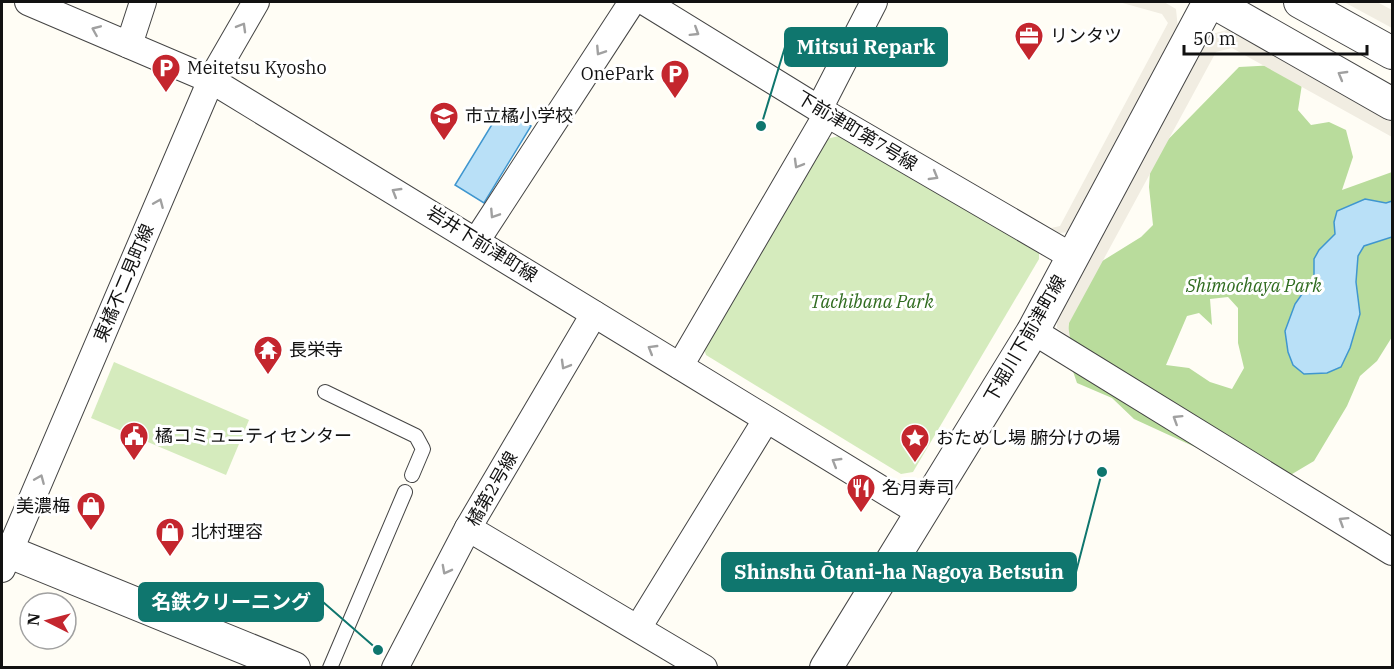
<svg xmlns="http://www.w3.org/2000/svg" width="1394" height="669" viewBox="0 0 1394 669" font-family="'IBM Plex Serif','Noto Sans JP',serif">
	<rect width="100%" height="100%" fill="#fffdf5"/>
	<g fill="#d5ebbd">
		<polygon points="839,136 1039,249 1039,259 913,472 901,474 706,355 703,346 826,139"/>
		<polygon points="114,362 249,420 226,475 91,418"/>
	</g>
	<path fill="#b9dc9c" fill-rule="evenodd" d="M1279 65 1302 84 1298 110 1311 125 1329 122 1346 130 1353 157 1342 190 1392 172V337L1377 361 1360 376 1347 406 1314 461 1282 480 1219 458 1134 419 1112 398 1077 383 1066 351 1070 312 1091 268 1141 237 1153 225 1149 187 1151 157 1239 67ZM1228 297 1238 308V343L1244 368 1232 389 1210 382 1189 368 1166 365 1187 316 1199 313 1212 325 1210 299Z"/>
	<g fill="#f1ede2">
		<polygon points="1119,2 1164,2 1176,9 1178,29 1070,232 1059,233 1051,228 1060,226 1168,23 1162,14"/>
		<polygon points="1344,2 1377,2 1392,10 1392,28"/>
		<polygon points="1230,29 1392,118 1392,137 1232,48 1216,52 1068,325 1070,338 1057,328 1057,320 1207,41 1212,34"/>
	</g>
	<g fill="#b9e0f7" stroke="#3f96cf" stroke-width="1.5">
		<polygon points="502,108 531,126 484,203 455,185"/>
		<polygon points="1365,199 1386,203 1392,201 1392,237 1364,246 1358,256 1356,282 1360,314 1350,348 1341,367 1327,373 1304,374 1293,365 1288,352 1285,331 1295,304 1314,277 1314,259 1319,250 1335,234 1334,222 1337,211"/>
	</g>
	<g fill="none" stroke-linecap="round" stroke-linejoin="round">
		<g stroke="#444" stroke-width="16">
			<g id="service">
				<polyline points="325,392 416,436 423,449 412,475"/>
				<polyline points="330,668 405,492"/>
			</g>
		</g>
		<g stroke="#444" stroke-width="28">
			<g id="minor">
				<polyline points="28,2 211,80 922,514"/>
				<polyline points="645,2 827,114 1071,256"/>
				<polyline points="129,45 143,2"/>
				<polyline points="819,109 874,2"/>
				<polyline points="477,240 632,2"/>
				<polyline points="1033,331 1392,552"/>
				<polyline points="680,366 827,114"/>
				<polyline points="468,528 704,668"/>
				<polyline points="2,569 211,80 256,2"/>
				<polyline points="638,628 766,420"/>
				<polyline points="395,668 468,528 594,314"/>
			</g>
		</g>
		<g stroke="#444" stroke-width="34">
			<g id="tertiary">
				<polyline points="1213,2 1392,104"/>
				<polyline points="1300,2 1392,53"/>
				<polyline points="2,549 294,668"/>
				<polyline points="826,668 1033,331 1209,2"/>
			</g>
		</g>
		<use href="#service" stroke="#fff" stroke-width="14"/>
		<use href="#minor" stroke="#fff" stroke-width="26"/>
		<use href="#tertiary" stroke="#fff" stroke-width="32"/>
	</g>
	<defs><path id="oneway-chevron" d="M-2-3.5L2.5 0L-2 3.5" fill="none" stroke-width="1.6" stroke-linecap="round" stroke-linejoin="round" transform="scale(1.5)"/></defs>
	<g stroke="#a0a0a0">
		<use href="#oneway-chevron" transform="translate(242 27) rotate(-60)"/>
		<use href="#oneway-chevron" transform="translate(96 30) rotate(-157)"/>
		<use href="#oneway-chevron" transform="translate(695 32) rotate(32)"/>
		<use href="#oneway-chevron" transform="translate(600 51) rotate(123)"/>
		<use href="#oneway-chevron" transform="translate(1342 75) rotate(-150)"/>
		<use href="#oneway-chevron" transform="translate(798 164) rotate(120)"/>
		<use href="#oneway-chevron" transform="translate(934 176) rotate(30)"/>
		<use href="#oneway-chevron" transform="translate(396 192) rotate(-149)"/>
		<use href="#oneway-chevron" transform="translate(159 203) rotate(-67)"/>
		<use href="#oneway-chevron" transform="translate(494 214) rotate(123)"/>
		<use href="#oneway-chevron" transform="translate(652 349) rotate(-149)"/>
		<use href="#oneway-chevron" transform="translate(565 365) rotate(120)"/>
		<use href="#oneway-chevron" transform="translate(1177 419) rotate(-148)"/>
		<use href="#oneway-chevron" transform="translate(836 462) rotate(-149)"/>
		<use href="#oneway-chevron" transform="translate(40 479) rotate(-67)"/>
		<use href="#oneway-chevron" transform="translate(1343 521) rotate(-148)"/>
		<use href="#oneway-chevron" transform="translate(446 570) rotate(118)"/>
	</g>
	<defs>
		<g id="office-pin" transform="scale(1.5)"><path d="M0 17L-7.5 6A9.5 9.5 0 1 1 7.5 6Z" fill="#c4262e" stroke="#fff"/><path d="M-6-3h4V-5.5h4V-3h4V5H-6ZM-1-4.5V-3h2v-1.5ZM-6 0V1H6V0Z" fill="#fff"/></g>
		<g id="parking-pin" transform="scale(1.5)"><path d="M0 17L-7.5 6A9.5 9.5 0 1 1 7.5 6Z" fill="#c4262e" stroke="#fff"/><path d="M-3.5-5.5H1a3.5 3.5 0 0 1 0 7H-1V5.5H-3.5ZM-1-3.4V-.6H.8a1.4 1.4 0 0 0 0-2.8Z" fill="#fff"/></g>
		<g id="school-pin" transform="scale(1.5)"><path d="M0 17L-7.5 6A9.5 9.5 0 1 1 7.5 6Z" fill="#c4262e" stroke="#fff"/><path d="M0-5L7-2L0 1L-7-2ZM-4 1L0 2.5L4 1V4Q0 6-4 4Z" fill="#fff"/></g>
		<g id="temple-pin" transform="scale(1.5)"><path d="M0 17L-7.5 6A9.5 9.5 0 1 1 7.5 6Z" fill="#c4262e" stroke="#fff"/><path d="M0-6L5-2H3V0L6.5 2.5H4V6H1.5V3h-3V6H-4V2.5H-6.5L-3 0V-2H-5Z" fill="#fff"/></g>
		<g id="civic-pin" transform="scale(1.5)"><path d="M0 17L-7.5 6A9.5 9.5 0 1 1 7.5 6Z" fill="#c4262e" stroke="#fff"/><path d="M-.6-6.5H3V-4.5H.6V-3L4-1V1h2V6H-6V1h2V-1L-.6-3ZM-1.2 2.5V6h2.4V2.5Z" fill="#fff"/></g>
		<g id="sight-pin" transform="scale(1.5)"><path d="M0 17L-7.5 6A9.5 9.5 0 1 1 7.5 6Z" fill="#c4262e" stroke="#fff"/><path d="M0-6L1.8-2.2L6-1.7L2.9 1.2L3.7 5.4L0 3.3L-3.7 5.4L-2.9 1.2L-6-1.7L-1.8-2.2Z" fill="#fff"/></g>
		<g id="restaurant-pin" transform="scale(1.5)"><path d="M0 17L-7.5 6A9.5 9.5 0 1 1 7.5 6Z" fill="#c4262e" stroke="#fff"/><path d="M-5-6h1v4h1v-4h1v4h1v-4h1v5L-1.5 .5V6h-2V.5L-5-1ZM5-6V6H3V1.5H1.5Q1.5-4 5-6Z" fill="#fff"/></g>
		<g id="shop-pin" transform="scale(1.5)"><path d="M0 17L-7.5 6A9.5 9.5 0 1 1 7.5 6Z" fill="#c4262e" stroke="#fff"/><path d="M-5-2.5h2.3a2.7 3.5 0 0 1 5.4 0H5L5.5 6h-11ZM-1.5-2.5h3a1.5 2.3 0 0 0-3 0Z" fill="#fff"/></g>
	</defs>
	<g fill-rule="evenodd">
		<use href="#office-pin" x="1029" y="36"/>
		<use href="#parking-pin" x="166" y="68"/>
		<use href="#parking-pin" x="675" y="74"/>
		<use href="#school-pin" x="444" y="116"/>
		<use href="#temple-pin" x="268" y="350"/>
		<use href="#civic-pin" x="134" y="436"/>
		<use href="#sight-pin" x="915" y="438"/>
		<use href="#restaurant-pin" x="861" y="488"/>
		<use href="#shop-pin" x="91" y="506"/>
		<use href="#shop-pin" x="170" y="532"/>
	</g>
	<g text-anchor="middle" stroke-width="6" stroke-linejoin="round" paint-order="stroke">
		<g font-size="18" fill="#111" stroke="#fff" text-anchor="start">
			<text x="1050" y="42">リンタツ</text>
			<text x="187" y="74">Meitetsu Kyosho</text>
			<text x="654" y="80" text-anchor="end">OnePark</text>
			<text x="465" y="122">市立橘小学校</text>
			<text x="289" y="356">長栄寺</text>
			<text x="155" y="442">橘コミュニティセンター</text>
			<text x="936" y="444">おためし場 腑分けの場</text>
			<text x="882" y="494">名月寿司</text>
			<text x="70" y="512" text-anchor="end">美濃梅</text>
			<text x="191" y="538">北村理容</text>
		</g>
		<g font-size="18" fill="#111" stroke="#fff">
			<text transform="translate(857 131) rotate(31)" y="6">下前津町第7号線</text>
			<text transform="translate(482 244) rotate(32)" y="6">岩井下前津町線</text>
			<text transform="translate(124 283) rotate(-67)" y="6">東橘不二見町線</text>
			<text transform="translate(1025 339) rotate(-60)" y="6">下堀川下前津町線</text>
			<text transform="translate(492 489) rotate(-60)" y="6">橘第2号線</text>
		</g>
		<g font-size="18" font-style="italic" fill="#2f6b1f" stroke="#fff">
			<text x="1254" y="292">Shimochaya Park</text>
			<text x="872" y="308">Tachibana Park</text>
		</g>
	</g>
	<path fill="none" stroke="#0f766e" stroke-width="2" d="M761 126L785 47M1102 472L1076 572M378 650L323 602"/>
	<g fill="#0f766e" stroke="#fff" stroke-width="2">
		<circle cx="761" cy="126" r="6"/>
		<circle cx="1102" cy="472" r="6"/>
		<circle cx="378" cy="650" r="6"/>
	</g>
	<g fill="#0f766e" stroke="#0f766e" stroke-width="2">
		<rect x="785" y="28" width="162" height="38" rx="6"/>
		<rect x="722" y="553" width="354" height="38" rx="6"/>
		<rect x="139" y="583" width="184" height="38" rx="6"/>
	</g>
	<g font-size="20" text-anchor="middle" font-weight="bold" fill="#fff">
		<text x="866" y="54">Mitsui Repark</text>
		<text x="899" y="579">Shinshū Ōtani-ha Nagoya Betsuin</text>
		<text x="231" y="609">名鉄クリーニング</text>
	</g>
	<rect width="1394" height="669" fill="none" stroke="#111111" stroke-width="6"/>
	<g transform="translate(48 621) rotate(276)"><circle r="28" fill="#ffffff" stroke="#a0a0a0" stroke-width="1.5"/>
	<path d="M0-4.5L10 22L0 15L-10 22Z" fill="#c4262e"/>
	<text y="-9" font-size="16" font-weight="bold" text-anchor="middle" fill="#111111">N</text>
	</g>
	<path d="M1184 45v9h183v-9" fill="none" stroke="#111111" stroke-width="3"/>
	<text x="1193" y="45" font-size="18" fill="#111111" stroke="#ffffff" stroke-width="4.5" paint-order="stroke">50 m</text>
</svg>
